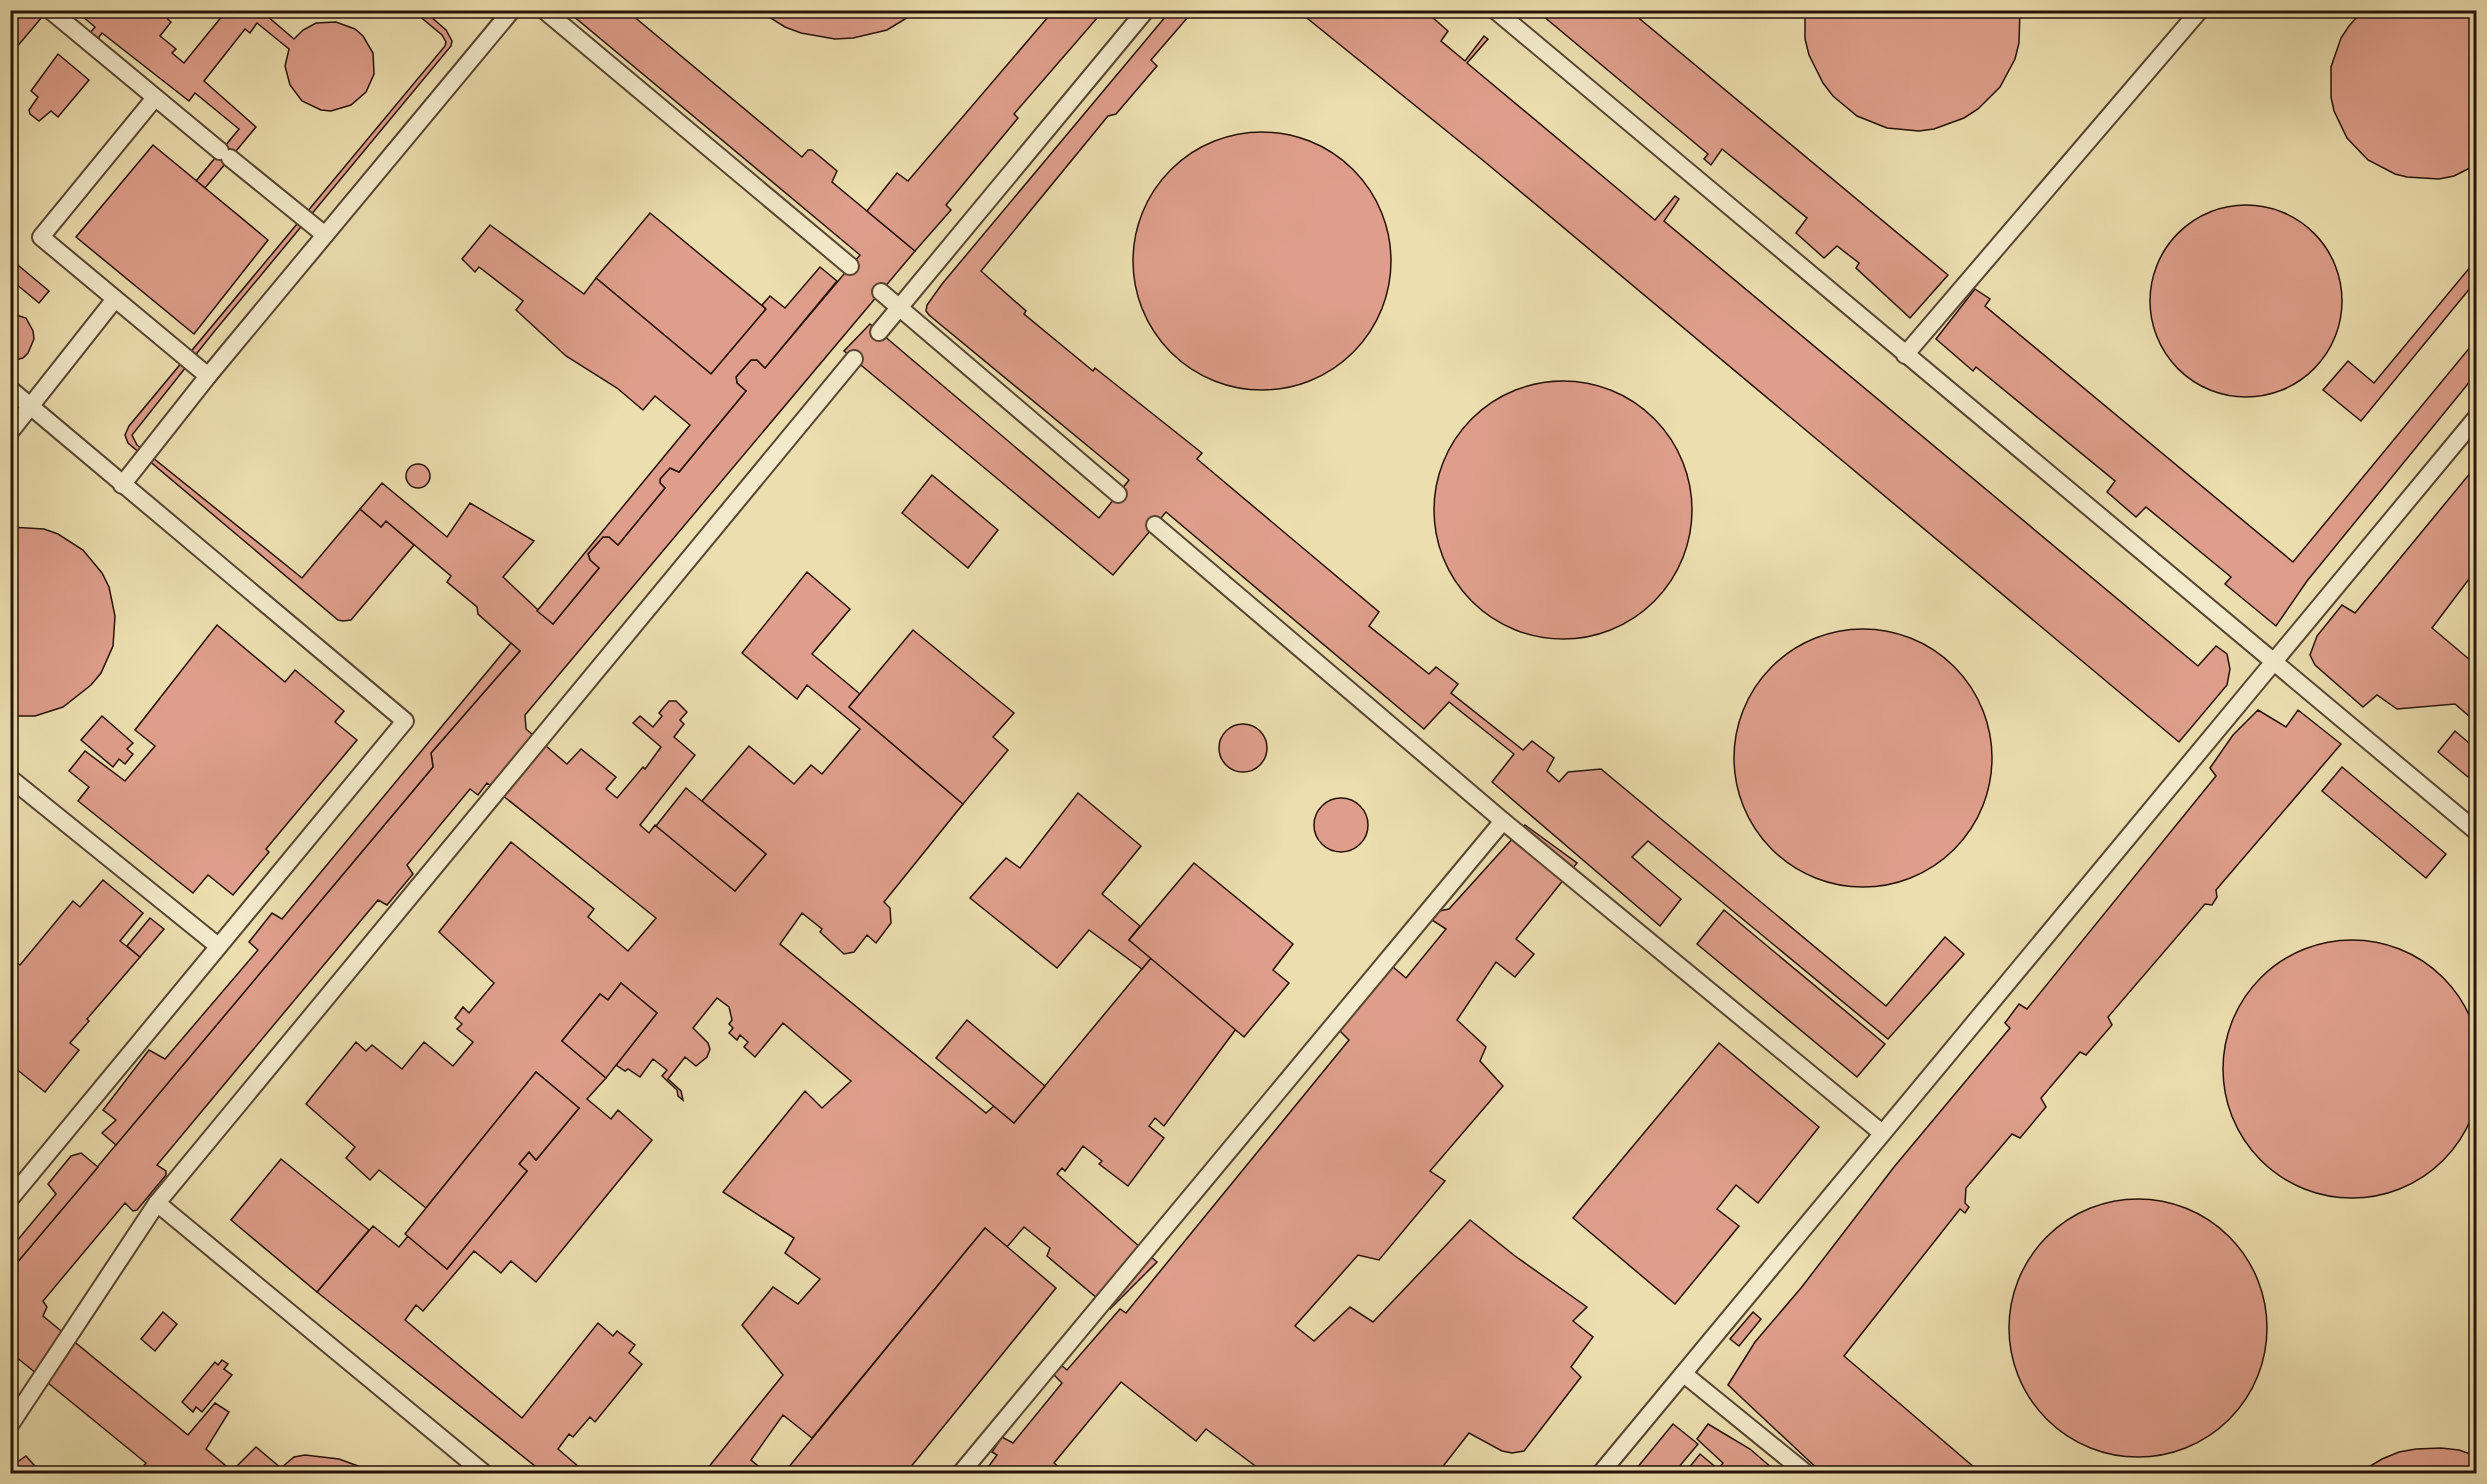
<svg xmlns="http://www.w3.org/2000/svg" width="2487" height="1484" viewBox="0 0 2487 1484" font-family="'EB Garamond',serif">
	<rect width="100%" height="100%" fill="#ecdeaf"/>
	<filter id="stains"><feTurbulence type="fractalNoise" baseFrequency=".00333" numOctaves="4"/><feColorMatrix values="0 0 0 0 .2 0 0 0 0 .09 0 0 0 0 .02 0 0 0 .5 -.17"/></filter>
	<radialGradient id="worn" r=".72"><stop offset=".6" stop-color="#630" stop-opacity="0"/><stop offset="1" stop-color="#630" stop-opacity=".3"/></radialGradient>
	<g fill="#de9e8b" stroke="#261209" stroke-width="1.5">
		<polygon points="21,10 48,10 10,55 10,23"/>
		<polygon points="75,10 158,10 171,22 160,36 176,49 172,53 184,63 227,10 260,10 294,39 303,30 316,23 336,22 355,29 363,36 373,53 374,74 366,92 351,105 331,111 321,110 302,101 290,85 285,66 289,49 257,23 250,33 245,29 204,81 256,127 205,188 196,181 239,129 195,93 189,101 102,33 96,41 89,34 95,27"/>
		<polygon points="164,10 188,10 179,14"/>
		<polygon points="412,10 423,10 446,30 452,41 451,46 213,333 132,435 137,445 302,578 360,509 381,527 386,521 414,545 351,620 343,621 338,620 128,443 125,435 129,426 445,46 446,42 442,35"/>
		<polygon points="566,10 626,10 802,157 808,150 812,150 837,171 832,182 915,251 525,715 526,729 567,764 581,749 616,777 606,789 617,798 643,767 645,769 661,747 633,723 640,716 653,727 662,716 659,713 669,701 676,701 687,712 680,720 684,724 674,737 695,755 640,825 649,833 655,825 735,891 766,854 702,801 749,746 794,784 811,765 822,774 860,729 807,685 797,699 742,653 807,572 850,609 812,654 860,694 849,707 963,804 884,902 890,908 891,923 876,943 867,935 854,952 844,954 820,932 822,929 802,913 780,944 986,1113 994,1106 1014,1123 1151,958 1236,1029 1164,1126 1155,1118 1149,1126 1164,1138 1128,1186 1099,1164 1102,1161 1083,1146 1065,1171 1062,1168 1057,1174 1157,1262 1110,1309 1047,1256 1050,1248 1024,1227 1007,1247 985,1228 812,1438 783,1415 751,1460 768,1474 703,1474 783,1375 742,1325 773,1287 798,1304 820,1279 785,1253 794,1238 723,1192 805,1091 822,1108 851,1081 783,1023 755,1057 744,1047 748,1042 740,1035 737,1040 729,1033 733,1028 729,1024 732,1020 729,1007 717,998 693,1028 708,1043 710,1049 707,1057 696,1066 685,1057 668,1079 681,1091 683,1100 678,1096 677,1090 662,1076 667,1070 653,1059 640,1077 628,1069 625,1071 616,1065 657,1013 621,983 608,1000 600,994 562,1041 606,1078 587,1099 611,1119 618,1110 652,1140 536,1282 511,1261 501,1273 474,1251 423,1311 416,1305 405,1320 522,1418 598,1323 613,1336 617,1331 635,1345 629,1353 642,1364 595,1422 590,1417 573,1437 569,1434 558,1449 587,1474 545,1474 317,1292 373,1226 399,1247 408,1236 447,1269 527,1171 519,1164 529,1152 536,1160 579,1108 536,1072 426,1208 379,1170 370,1180 346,1158 355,1147 306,1104 356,1042 366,1051 372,1045 402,1069 424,1042 453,1066 473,1042 457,1029 462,1024 455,1018 463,1007 469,1013 494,983 439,932 511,842 594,909 588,917 628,951 656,918 487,783 478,795 470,789 407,865 413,874 387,905 378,900 157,1165 166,1171 166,1175 137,1210 133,1211 125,1203 43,1301 47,1307 43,1316 188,1435 215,1403 229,1412 206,1449 232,1471 256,1447 281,1468 294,1457 305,1455 339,1459 380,1474 137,1474 146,1463 10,1352 10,1271 433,767 431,753 520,651 478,614 477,607 447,582 451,576 386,521 381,527 360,509 382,483 447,537 470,503 534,541 503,577 553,624 599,568 590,560 588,554 603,537 609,537 618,545 665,488 660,483 660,479 670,468 679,472 746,391 737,383 736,377 751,360 757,360 765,368 860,255"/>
		<polygon points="758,10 920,10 887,30 853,38 835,39 801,33 785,27"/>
		<polygon points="1054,10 1104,10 1014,114 1018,118 946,205 951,210 915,251 867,211 897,173 908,181"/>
		<polygon points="1171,10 1194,10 1151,60 1157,66 1116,114 1108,116 981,271 1026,311 1024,314 1093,371 1095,368 1202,453 1197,459 1379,612 1369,626 1429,674 1436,667 1458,684 1451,693 1523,750 1532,741 1554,758 1547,771 1559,782 1568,772 1601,769 1886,1006 1945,937 1964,954 1888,1039 1648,841 1632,857 1681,899 1660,926 1492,782 1514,754 1449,702 1424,729 1166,512 1113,575 844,351 870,324 1099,518 1129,480 929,315 926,311 927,305 942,284"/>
		<polygon points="1297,10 1424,10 1448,31 1441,41 1465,61 1484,36 1488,39 1467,63 1655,220 1675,196 1679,199 1664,221 2198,666 2216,646 2227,654 2230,669 2227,685 2179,742 1485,162"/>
		<polygon points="1536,10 1629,10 1948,275 1910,318 1856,268 1859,263 1837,246 1824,258 1796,233 1807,218 1722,149 1711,165 1704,159 1708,154"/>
		<polygon points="1805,10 2020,10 2019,43 2015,59 2000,87 1978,109 1964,118 1934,129 1919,131 1887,128 1857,116 1833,96 1823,83 1809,55 1805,39"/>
		<polygon points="2363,10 2476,10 2476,165 2454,176 2439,179 2407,177 2395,174 2368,160 2347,138 2334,111 2331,97 2331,67 2341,38 2349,26"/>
		<polygon points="58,54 89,80 58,117 51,111 39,121 30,114 29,110 38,97 31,91"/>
		<circle cx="1262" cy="261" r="129"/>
		<polygon points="153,145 268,240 194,334 76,237"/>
		<circle cx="2246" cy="301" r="96"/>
		<polygon points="650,213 766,309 711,374 596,278"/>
		<polygon points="490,225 584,294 596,278 711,374 766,309 762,305 770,296 785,308 820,267 837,281 765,368 757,360 751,360 736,377 737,383 746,391 679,472 670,468 660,479 660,483 665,488 618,545 609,537 603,537 588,554 590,560 599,568 553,624 537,611 690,425 655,396 643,410 617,388 566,356 516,310 523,301 479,267 475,272 462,259"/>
		<polygon points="2476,260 2476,281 2361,421 2323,390 2348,361 2374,383"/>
		<polygon points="13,261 49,291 39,303 10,279 10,264"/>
		<polygon points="1975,289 1990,299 1985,306 2293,562 2476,340 2476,374 2307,581 2276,626 2225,584 2231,577 2146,507 2136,517 2107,492 2115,481 1976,367 1973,371 1936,339"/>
		<polygon points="10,313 26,318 33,331 34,339 28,353 23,358 10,361"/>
		<circle cx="1563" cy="510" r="129"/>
		<circle cx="418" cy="476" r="12"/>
		<polygon points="2476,466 2476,578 2472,575 2432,628 2476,665 2476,722 2455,704 2397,709 2377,695 2363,707 2315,665 2310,655 2317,636 2342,605 2355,613"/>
		<polygon points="932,475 998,530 968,568 902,513"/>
		<polygon points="10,527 44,529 58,534 83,550 102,573 109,587 115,616 113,646 101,673 91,685 63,707 35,716 10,716"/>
		<polygon points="217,625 285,682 295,670 344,711 335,722 357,740 266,849 269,852 233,895 208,875 193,893 78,801 89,787 69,771 85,751 125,781 155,746 135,730"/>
		<circle cx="1863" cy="758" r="129"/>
		<polygon points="913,630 1014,713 993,737 1008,750 963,804 849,707"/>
		<polygon points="511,643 520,651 431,753 433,767 116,1145 102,1133 116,1120 103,1110 149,1050 165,1059 258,950 249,942 272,913 282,919"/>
		<polygon points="2258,710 2286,727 2298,710 2341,744 2216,890 2217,897 2212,905 2205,904 2108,1017 2112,1025 2086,1055 2080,1052 2041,1098 2046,1107 2020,1138 2012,1134 1966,1188 1965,1203 1969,1207 1965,1213 1960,1209 1844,1356 1982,1474 1823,1474 1728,1385 1755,1342 1801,1288 1894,1167 2010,1028 2005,1023 2019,1004 2027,1009 2216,776 2210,768 2233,735"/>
		<polygon points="102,716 133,743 127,749 133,754 125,764 119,759 113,767 81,740"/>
		<circle cx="1243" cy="748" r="24"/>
		<polygon points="2455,731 2476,749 2476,767 2468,777 2438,752"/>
		<polygon points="2342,767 2446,854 2426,878 2322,791"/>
		<polygon points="686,788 766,854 735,891 656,826"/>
		<polygon points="1078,793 1141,846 1102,894 1140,926 1129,940 1151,958 1142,969 1089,930 1057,968 970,898 1006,858 1020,868"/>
		<circle cx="1341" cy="825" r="27"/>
		<polygon points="1525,825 1577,863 1516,939 1534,954 1515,977 1496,962 1457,1020 1486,1047 1480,1061 1503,1086 1430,1171 1445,1181 1379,1260 1358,1255 1295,1326 1314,1341 1350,1307 1373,1322 1470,1220 1515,1256 1587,1307 1573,1321 1593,1337 1571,1367 1581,1377 1524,1451 1512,1453 1502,1451 1469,1433 1437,1474 1266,1474 1206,1429 1196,1441 1121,1382 1054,1463 1067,1474 983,1474 997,1455 992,1452 1002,1437 1013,1443 1062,1383 1054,1375 1061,1365 1067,1370 1120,1309 1126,1313 1349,1040 1337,1028 1393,967 1406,978 1446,929 1432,920 1439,911 1449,909"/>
		<polygon points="1194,863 1293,944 1273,970 1289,983 1244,1037 1129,940"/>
		<polygon points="103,880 143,913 120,941 140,957 87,1019 89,1021 70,1043 79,1050 45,1092 10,1064 10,1020 12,1018 10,1016 10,957 20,965 73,901 80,907"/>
		<polygon points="1724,910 1885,1044 1857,1077 1697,944"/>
		<polygon points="150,918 164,929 140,957 127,946"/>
		<circle cx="2352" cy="1069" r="129"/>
		<polygon points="621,983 657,1013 606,1078 562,1041 600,994 608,1000"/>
		<polygon points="967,1020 1045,1086 1014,1123 936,1058"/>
		<polygon points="1719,1043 1819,1127 1758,1203 1736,1185 1717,1209 1739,1226 1675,1304 1573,1218"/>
		<polygon points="536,1072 579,1108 536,1160 529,1152 519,1164 527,1171 447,1269 405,1234"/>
		<polygon points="81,1153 98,1167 10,1271 10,1237 16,1242 56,1194 48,1184 71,1156"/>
		<polygon points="281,1159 369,1230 317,1292 231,1220"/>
		<circle cx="2138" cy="1328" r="129"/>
		<polygon points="985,1228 1056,1288 905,1474 783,1474"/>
		<polygon points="163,1312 177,1324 155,1351 141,1339"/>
		<polygon points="1753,1312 1761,1319 1739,1346 1730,1339"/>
		<polygon points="222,1360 228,1364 224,1369 232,1375 202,1412 196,1407 193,1412 182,1402 215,1362 218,1365"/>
		<polygon points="1673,1424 1698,1444 1673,1474 1632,1474"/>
		<polygon points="1708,1424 1750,1449 1772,1468 1767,1474 1714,1474 1723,1463 1697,1439"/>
		<polygon points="2441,1448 2459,1450 2476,1456 2476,1474 2357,1474 2382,1459 2399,1452 2416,1449"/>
		<polygon points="1700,1454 1718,1469 1714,1474 1684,1474"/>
		<polygon points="26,1456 42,1474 10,1474 16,1463"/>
	</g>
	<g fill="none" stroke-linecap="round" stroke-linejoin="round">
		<g stroke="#584532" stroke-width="20">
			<g id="lane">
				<polyline points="50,10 220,151"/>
				<polyline points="544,10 850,266"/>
				<polyline points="1495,10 2476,831"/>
				<polyline points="154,99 41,237 208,376"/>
				<polyline points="230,158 325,235"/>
				<polyline points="881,292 1118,494"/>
				<polyline points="879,332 1146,10"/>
				<polyline points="1905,355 2200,10"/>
				<polyline points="10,389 405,721 10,1199"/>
				<polyline points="10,432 115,299"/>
				<polyline points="122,485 208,376 512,10"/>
				<polyline points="1155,525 1503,821 1882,1133"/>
				<polyline points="10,778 218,946"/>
				<polyline points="157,1203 485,1474"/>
				<polyline points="1684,1374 1807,1474"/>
				<polyline points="10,1425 157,1203 854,359"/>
				<polyline points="960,1474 1503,821"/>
				<polyline points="1600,1474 2476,418"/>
			</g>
		</g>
		<use href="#lane" stroke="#f3eacb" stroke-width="16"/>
	</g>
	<rect width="2487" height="1484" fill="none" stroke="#ecdeaf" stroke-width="36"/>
	<rect x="12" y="12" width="2463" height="1460" fill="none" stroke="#261209" stroke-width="3"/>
	<rect x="18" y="18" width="2451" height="1448" fill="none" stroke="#261209" stroke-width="1.5"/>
	<rect width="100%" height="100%" filter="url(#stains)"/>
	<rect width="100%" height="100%" fill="url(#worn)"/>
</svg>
